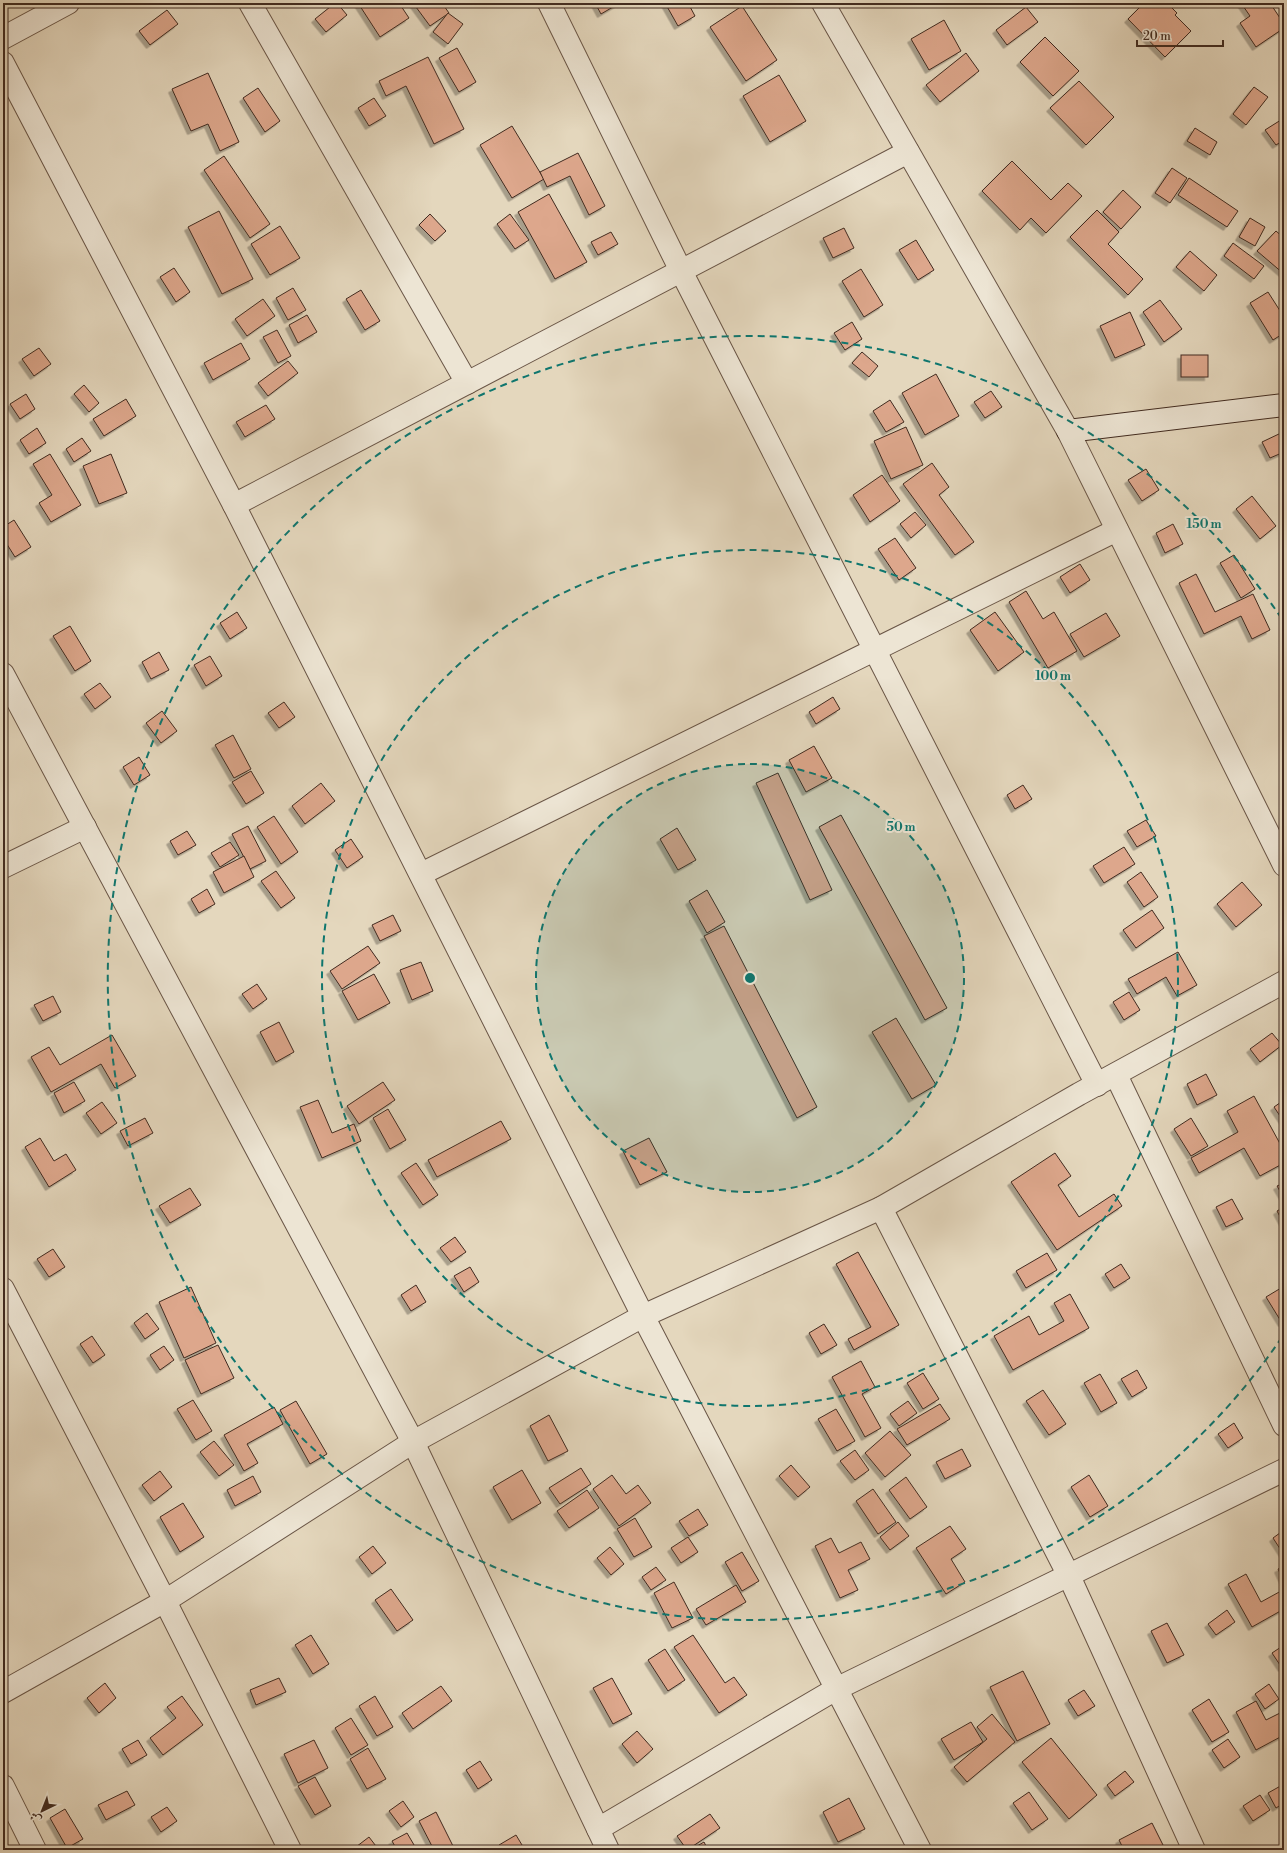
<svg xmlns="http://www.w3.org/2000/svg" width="1287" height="1853" viewBox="0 0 1287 1853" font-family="'Libre Bodoni',Amiri,serif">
	<defs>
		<filter id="shadow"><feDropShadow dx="-3.5" dy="3.5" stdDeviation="0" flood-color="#0004"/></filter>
	</defs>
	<rect width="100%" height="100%" fill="#e4d7bd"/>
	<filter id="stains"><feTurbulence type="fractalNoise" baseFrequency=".005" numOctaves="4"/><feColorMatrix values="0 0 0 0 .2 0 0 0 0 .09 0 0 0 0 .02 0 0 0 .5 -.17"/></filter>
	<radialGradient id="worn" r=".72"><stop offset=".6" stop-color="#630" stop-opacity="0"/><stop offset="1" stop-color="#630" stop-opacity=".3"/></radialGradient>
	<g fill="#dda78c" stroke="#412b20" filter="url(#shadow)">
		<polygon points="335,3 337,3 347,15 326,32 315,19"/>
		<polygon points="358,3 399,3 409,18 380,37"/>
		<polygon points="413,3 442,3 449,13 430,26"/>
		<polygon points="595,3 618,3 618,4 601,14"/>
		<polygon points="665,3 688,3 695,16 678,26"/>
		<polygon points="1144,3 1167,3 1177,13 1175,15 1191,31 1165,57 1128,19"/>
		<polygon points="1241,3 1270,3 1284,24 1284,28 1256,47 1240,23 1250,16"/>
		<polygon points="742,6 777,60 746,81 710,27"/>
		<polygon points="1026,7 1038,22 1007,45 996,30"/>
		<polygon points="167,10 178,24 150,45 139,31"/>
		<polygon points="448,13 463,24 448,44 433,32"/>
		<polygon points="944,20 961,51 929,70 911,39"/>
		<polygon points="1045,37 1079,71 1053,96 1020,62"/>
		<polygon points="457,48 476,82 459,92 439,58"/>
		<polygon points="966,53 979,71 940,102 926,85"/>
		<polygon points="428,57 464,129 434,144 406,86 386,96 379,81"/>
		<polygon points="208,73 239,142 220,151 208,124 191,131 172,89"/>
		<polygon points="779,75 806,121 770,142 743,96"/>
		<polygon points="1079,81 1114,117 1086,145 1050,108"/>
		<polygon points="1254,87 1268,97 1246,125 1233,114"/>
		<polygon points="258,88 280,121 265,132 243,98"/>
		<polygon points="374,98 386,116 369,126 358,108"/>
		<polygon points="1284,118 1284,140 1276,145 1265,130"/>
		<polygon points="512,126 544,179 512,198 480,145"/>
		<polygon points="1195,128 1217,142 1210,155 1187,141"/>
		<polygon points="578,153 605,206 589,215 570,176 547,187 540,172"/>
		<polygon points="224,156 270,224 250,238 204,170"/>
		<polygon points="1012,161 1051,200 1068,183 1082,196 1046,233 1031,218 1020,230 982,191"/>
		<polygon points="1172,168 1187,178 1170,203 1155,193"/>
		<polygon points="1189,178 1238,211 1227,227 1178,195"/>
		<polygon points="1123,190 1141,207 1121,229 1103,212"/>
		<polygon points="549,194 587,262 555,279 518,212"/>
		<polygon points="1097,210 1119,232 1108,244 1143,279 1128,295 1070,237"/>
		<polygon points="219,211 253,279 222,294 188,227"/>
		<polygon points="430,214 446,231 435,241 419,225"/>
		<polygon points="510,214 529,240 515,249 497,224"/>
		<polygon points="1250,218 1265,227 1255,246 1239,237"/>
		<polygon points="280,226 300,258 270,275 251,244"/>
		<polygon points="844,228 854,248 833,258 823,238"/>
		<polygon points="1276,231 1284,238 1284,274 1257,251"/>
		<polygon points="611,232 618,244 598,255 591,242"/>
		<polygon points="916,240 934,270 918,280 899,250"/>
		<polygon points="1233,243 1264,266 1254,279 1224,256"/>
		<polygon points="1190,251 1217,275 1204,291 1176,267"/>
		<polygon points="174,268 190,292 176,302 160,277"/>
		<polygon points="861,269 883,305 864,317 842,281"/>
		<polygon points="293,288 306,310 288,320 276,298"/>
		<polygon points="361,290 380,321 365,330 346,299"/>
		<polygon points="1268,292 1284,317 1284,333 1273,340 1250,303"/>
		<polygon points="263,299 275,316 247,336 235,319"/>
		<polygon points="1160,300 1182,329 1164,342 1143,312"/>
		<polygon points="1130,312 1145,345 1115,358 1100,326"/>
		<polygon points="307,315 317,332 298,343 289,325"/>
		<polygon points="852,322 862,339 845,350 834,333"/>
		<polygon points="277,330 291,356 278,363 263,337"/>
		<polygon points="241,343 250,359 213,380 204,363"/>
		<polygon points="39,348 51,364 34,376 22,359"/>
		<polygon points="862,352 878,366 869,377 852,363"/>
		<rect x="1181" y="355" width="27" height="22"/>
		<polygon points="288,361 298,373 268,396 258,383"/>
		<polygon points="936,374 959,416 925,435 902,393"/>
		<polygon points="84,385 99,403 89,412 74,394"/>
		<polygon points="991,391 1002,407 985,418 974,402"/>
		<polygon points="26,394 35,409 20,419 10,404"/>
		<polygon points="126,399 136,416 104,436 93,419"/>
		<polygon points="890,400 904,422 886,432 873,411"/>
		<polygon points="266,405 275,419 245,437 236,422"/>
		<polygon points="906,427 923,465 891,479 874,441"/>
		<polygon points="37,428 46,443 29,454 20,440"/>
		<polygon points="1281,433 1284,440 1284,452 1270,458 1262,442"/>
		<polygon points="82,438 91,451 74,462 66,449"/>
		<polygon points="50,454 81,505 51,522 39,503 52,495 33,464"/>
		<polygon points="111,454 127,493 99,504 83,466"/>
		<polygon points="932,463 949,487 939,495 974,542 955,555 903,484"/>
		<polygon points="1146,469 1159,490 1142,501 1128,480"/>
		<polygon points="882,475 900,501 870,522 853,495"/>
		<polygon points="1252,496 1276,526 1260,539 1236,509"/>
		<polygon points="915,512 926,525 911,538 900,524"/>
		<polygon points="14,520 31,547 15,557 3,538 3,527"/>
		<polygon points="1173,524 1183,544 1165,553 1156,533"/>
		<polygon points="895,538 916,568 899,580 878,549"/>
		<polygon points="1234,555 1255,589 1241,598 1220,563"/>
		<polygon points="1080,564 1090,580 1070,593 1060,577"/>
		<polygon points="1196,574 1215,612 1253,594 1270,630 1252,639 1241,616 1204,634 1179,583"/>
		<polygon points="1026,591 1043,619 1054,612 1077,651 1048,668 1009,602"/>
		<polygon points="237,612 247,628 230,639 220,623"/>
		<polygon points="995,612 1024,652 998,671 970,630"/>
		<polygon points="1106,613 1120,636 1084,657 1070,634"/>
		<polygon points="70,626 91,661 75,671 53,636"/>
		<polygon points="159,652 169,670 151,679 142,662"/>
		<polygon points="210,656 222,676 206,686 194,665"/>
		<polygon points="100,683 111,697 95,709 84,694"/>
		<polygon points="833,697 840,709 816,724 809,712"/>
		<polygon points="284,702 295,717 279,728 268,713"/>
		<polygon points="162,711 177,731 161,743 146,723"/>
		<polygon points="233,735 251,769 234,778 215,745"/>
		<polygon points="814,746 832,778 806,792 789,760"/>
		<polygon points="139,757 150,775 134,785 123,767"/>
		<polygon points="251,771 264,793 246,804 232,782"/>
		<polygon points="778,773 832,890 810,900 756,783"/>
		<polygon points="321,783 335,801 305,824 292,806"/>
		<polygon points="1023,785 1032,799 1015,809 1007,795"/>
		<polygon points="841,815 947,1008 925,1020 819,827"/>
		<polygon points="274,816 298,852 281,864 257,827"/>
		<polygon points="1146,820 1156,836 1137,847 1127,831"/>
		<polygon points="248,826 266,861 250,869 232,834"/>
		<polygon points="677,828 696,860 678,870 660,839"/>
		<polygon points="187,831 196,845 178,855 170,841"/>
		<polygon points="351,839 363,857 347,868 335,850"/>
		<polygon points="230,842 239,855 220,867 211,853"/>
		<polygon points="1124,847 1135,864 1104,883 1093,866"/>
		<polygon points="244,856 254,877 224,893 213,872"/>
		<polygon points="276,871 295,898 281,908 261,881"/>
		<polygon points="1141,872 1158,897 1144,907 1127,882"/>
		<polygon points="1242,882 1262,905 1236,927 1217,904"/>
		<polygon points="207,889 215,904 199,913 191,899"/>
		<polygon points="707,890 725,922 707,933 689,901"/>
		<polygon points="1152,910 1164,928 1136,948 1123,930"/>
		<polygon points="393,915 401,931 380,941 372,925"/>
		<polygon points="724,926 817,1107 797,1118 704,936"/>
		<polygon points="368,946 380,963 342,989 330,971"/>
		<polygon points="1178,952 1197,985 1177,996 1166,977 1137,994 1128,979"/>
		<polygon points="421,962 433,991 412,1000 400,970"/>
		<polygon points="374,974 390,1003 358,1020 342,991"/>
		<polygon points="257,984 267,999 253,1009 242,994"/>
		<polygon points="1129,992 1140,1010 1124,1020 1113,1002"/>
		<polygon points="53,996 61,1012 43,1021 34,1005"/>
		<polygon points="896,1018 936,1085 912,1099 872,1032"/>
		<polygon points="279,1022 294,1052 276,1062 260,1032"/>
		<polygon points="1272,1033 1282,1045 1260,1062 1250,1049"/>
		<polygon points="112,1035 136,1076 115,1088 101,1064 51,1092 31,1057 49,1047 60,1065"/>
		<polygon points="1206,1074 1217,1095 1197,1105 1187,1084"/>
		<polygon points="74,1082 85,1101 64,1113 54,1093"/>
		<polygon points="383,1082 395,1100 359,1124 347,1106"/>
		<polygon points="1254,1096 1284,1151 1284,1163 1260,1176 1244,1148 1199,1173 1191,1158 1238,1132 1227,1111"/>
		<polygon points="318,1100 332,1133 354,1124 361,1141 322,1158 300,1107"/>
		<polygon points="1284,1100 1284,1122 1274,1107"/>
		<polygon points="102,1102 117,1123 101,1134 86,1113"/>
		<polygon points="388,1109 406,1140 390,1149 373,1118"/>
		<polygon points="145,1118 153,1133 128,1146 120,1131"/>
		<polygon points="1191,1118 1208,1146 1191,1156 1174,1129"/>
		<polygon points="501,1121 511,1139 437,1177 428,1160"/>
		<polygon points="40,1138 54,1161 66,1154 76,1170 49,1187 25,1147"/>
		<polygon points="649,1138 667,1172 640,1185 623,1151"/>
		<polygon points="1055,1153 1071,1176 1058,1185 1079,1217 1114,1194 1122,1206 1057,1250 1011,1182"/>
		<polygon points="416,1163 438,1195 423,1205 401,1173"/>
		<polygon points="1284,1183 1284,1198 1277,1186"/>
		<polygon points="190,1188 201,1205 170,1223 159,1206"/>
		<polygon points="1232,1199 1243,1219 1226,1227 1216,1207"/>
		<polygon points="1284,1207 1284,1224 1277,1211"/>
		<polygon points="455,1237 466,1252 451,1262 440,1248"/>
		<polygon points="53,1249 65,1267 49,1277 37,1259"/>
		<polygon points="858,1252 899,1325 854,1350 848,1339 871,1327 836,1264"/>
		<polygon points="1047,1253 1057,1270 1026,1288 1016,1271"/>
		<polygon points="1121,1264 1130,1278 1114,1288 1105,1274"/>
		<polygon points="470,1267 479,1282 464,1292 454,1276"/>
		<polygon points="416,1285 426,1302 411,1311 401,1295"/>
		<polygon points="191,1287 216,1343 184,1358 159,1302"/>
		<polygon points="1281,1288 1284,1293 1284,1322 1282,1323 1266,1297"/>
		<polygon points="1070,1294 1089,1328 1013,1370 994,1336 1029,1316 1039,1335 1064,1321 1054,1303"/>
		<polygon points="147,1313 159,1329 145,1339 134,1323"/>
		<polygon points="824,1324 837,1345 821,1354 809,1333"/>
		<polygon points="92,1336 105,1355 93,1363 80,1344"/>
		<polygon points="218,1345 234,1378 201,1394 185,1360"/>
		<polygon points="164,1346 174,1360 160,1370 150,1355"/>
		<polygon points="861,1361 875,1387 862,1394 881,1428 865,1437 832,1377"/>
		<polygon points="1137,1370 1147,1388 1132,1397 1121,1379"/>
		<polygon points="923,1373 939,1399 923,1409 907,1383"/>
		<polygon points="1100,1374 1117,1403 1101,1412 1084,1383"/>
		<polygon points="1043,1390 1066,1424 1049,1435 1026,1401"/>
		<polygon points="193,1400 212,1431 196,1440 177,1409"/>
		<polygon points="296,1401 327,1454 310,1464 280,1410"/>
		<polygon points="908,1401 917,1413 899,1426 890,1414"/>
		<polygon points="940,1404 950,1419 907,1445 897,1429"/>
		<polygon points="274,1407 283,1424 247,1444 258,1463 244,1471 224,1435"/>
		<polygon points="836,1409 855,1441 837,1451 818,1419"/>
		<polygon points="549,1415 568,1451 548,1461 530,1426"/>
		<polygon points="1234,1423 1243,1438 1228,1448 1218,1434"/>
		<polygon points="890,1431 911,1455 885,1477 865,1453"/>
		<polygon points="214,1441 234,1465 219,1476 200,1452"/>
		<polygon points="962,1449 971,1466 945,1479 936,1462"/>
		<polygon points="855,1450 869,1470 855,1480 840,1461"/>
		<polygon points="791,1465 810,1487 798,1497 779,1476"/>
		<polygon points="581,1468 591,1484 560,1504 549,1488"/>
		<polygon points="522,1470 541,1503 512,1520 493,1487"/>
		<polygon points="160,1471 172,1487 154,1501 142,1485"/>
		<polygon points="612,1475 626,1494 638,1485 651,1503 619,1526 593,1489"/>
		<polygon points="1089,1475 1108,1506 1090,1517 1071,1487"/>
		<polygon points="253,1476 261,1492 235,1506 227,1490"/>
		<polygon points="906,1477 927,1507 910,1519 889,1490"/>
		<polygon points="873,1489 896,1522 878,1534 856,1501"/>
		<polygon points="587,1490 599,1508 569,1528 557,1511"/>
		<polygon points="183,1503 204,1537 180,1552 160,1517"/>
		<polygon points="698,1509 708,1525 689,1536 679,1521"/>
		<polygon points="635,1518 652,1547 634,1557 617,1529"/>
		<polygon points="898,1522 909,1536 890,1550 880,1537"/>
		<polygon points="950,1526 966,1549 951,1559 965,1582 946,1594 916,1548"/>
		<polygon points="1284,1530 1284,1555 1273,1538"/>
		<polygon points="688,1537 698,1552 681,1563 671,1548"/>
		<polygon points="831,1538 839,1553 861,1542 870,1559 848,1570 858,1590 840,1598 815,1546"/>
		<polygon points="373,1546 386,1563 372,1574 359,1557"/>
		<polygon points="610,1547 624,1564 611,1575 597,1558"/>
		<polygon points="742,1552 759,1581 742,1591 725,1562"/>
		<polygon points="1284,1566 1284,1582 1278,1569"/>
		<polygon points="656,1567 666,1580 651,1590 642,1577"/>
		<polygon points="1246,1574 1261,1602 1281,1591 1284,1595 1284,1609 1252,1627 1228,1584"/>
		<polygon points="674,1582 693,1618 672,1628 654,1593"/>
		<polygon points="736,1585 746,1602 706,1625 696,1609"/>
		<polygon points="391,1589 413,1620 397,1631 375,1600"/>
		<polygon points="1227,1610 1235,1622 1216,1635 1208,1624"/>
		<polygon points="1167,1623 1184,1655 1167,1663 1151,1631"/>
		<polygon points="311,1635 329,1664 313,1674 295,1645"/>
		<polygon points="693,1635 725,1683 734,1677 747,1695 719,1713 674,1647"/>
		<polygon points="1284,1645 1284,1667 1282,1668 1272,1653"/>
		<polygon points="665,1649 685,1680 668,1691 648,1660"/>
		<polygon points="1023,1671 1050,1724 1017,1741 990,1687"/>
		<polygon points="279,1678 286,1692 256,1705 250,1690"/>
		<polygon points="612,1678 632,1714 613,1724 593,1688"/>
		<polygon points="105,1683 116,1698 99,1713 87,1698"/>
		<polygon points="1269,1684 1279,1699 1265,1709 1255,1694"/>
		<polygon points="441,1686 452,1701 413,1729 402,1713"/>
		<polygon points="1084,1690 1095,1706 1078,1716 1068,1700"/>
		<polygon points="182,1696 203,1725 163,1755 150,1738 176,1718 167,1707"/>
		<polygon points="375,1696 393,1727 377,1736 359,1706"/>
		<polygon points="1209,1699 1229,1732 1212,1742 1192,1710"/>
		<polygon points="1256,1701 1266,1720 1280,1713 1284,1721 1284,1735 1256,1750 1236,1712"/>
		<polygon points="992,1714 1015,1742 967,1782 954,1767 987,1739 977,1727"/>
		<polygon points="351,1718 368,1745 351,1755 335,1728"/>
		<polygon points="971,1722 983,1742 954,1760 941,1739"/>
		<polygon points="637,1731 653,1749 637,1763 622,1744"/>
		<polygon points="1051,1738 1097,1795 1069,1819 1022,1762"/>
		<polygon points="1228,1739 1240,1757 1224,1768 1212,1750"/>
		<polygon points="138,1740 147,1755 131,1764 122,1749"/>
		<polygon points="314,1740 328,1768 298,1783 284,1754"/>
		<polygon points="368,1748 386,1779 367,1789 350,1759"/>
		<polygon points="480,1761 492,1780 478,1789 466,1770"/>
		<polygon points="1125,1771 1134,1782 1115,1796 1107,1785"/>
		<polygon points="315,1777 331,1806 315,1815 298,1786"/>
		<polygon points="1284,1784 1284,1803 1276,1808 1268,1793"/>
		<polygon points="127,1791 135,1805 106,1820 98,1805"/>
		<polygon points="1029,1792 1048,1819 1032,1830 1013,1803"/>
		<polygon points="1260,1795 1270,1810 1253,1821 1243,1806"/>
		<polygon points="849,1798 865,1829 838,1842 823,1812"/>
		<polygon points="403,1801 414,1817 401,1827 389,1811"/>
		<polygon points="167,1807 177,1821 161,1832 151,1817"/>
		<polygon points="65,1809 83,1839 67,1848 50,1818"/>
		<polygon points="436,1812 455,1850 434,1850 419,1821"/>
		<polygon points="710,1814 720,1828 687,1850 677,1836"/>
		<polygon points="1152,1823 1164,1847 1158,1850 1124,1850 1119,1840"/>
		<polygon points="407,1833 417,1850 397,1850 392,1841"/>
		<polygon points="516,1835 525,1850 502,1850 499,1845"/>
		<polygon points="369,1837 379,1850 352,1850"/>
		<polygon points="704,1842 708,1850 690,1850"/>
	</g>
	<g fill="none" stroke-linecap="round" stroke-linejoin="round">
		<g stroke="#6a5647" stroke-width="24">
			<g id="street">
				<polyline points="250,3 467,383"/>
				<polyline points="549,3 681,271 1097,1085"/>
				<polyline points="823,3 1068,431 1284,865"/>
				<polyline points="3,38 68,3"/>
				<polyline points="3,63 234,505 643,1316 920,1850"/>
				<polyline points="234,505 908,152"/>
				<polyline points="3,674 413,1442 608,1850"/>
				<polyline points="3,867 85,827"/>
				<polyline points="421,874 1117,530"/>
				<polyline points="1116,1075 1284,1425"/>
				<polyline points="881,1208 1069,1576 1194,1850"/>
				<polyline points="3,1289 165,1601 290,1850"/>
				<polyline points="3,1692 165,1601 413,1442 643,1316 881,1208 1079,1094 1284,982"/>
				<polyline points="3,1786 35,1850"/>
				<polyline points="598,1829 836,1689 1284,1470"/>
			</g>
		</g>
		<g stroke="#412b20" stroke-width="24">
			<polyline id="secondary" points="1068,431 1284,405"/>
		</g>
		<use href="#street" stroke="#ede5d4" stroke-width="22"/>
		<use href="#secondary" stroke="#ede5d4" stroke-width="22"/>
	</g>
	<circle cx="750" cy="978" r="214" fill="#0f766e" fill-opacity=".12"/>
	<g fill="none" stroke="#0f766e" stroke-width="2" stroke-dasharray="7 5">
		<circle cx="750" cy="978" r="214"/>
		<circle cx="750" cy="978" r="428"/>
		<path d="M1282 1337A642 642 0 1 1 1282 619"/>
	</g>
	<circle cx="750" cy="978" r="6" fill="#0f766e" stroke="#ede5d4" stroke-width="2"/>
	<g font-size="12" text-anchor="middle" font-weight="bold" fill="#0f766e" stroke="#ede5d4" stroke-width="4" stroke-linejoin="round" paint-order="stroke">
		<text x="1204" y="528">150 m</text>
		<text x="1053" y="680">100 m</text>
		<text x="901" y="831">50 m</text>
	</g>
	<rect width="1287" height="1853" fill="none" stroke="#e4d7bd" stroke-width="16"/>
	<rect x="4" y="4" width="1279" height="1845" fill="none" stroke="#412b20" stroke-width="2"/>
	<rect x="8" y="8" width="1271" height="1837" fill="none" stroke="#412b20"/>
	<g transform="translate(42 1811) rotate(223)" stroke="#ede5d4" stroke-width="3" paint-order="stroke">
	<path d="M0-3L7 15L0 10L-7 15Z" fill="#412b20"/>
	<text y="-6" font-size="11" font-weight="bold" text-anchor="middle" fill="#412b20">ش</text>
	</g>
	<path d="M1137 40v6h86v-6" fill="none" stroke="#412b20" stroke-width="2"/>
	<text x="1143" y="40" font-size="12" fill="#412b20" stroke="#ede5d4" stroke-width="3" paint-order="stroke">20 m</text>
	<rect width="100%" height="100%" filter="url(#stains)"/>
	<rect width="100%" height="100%" fill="url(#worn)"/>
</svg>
